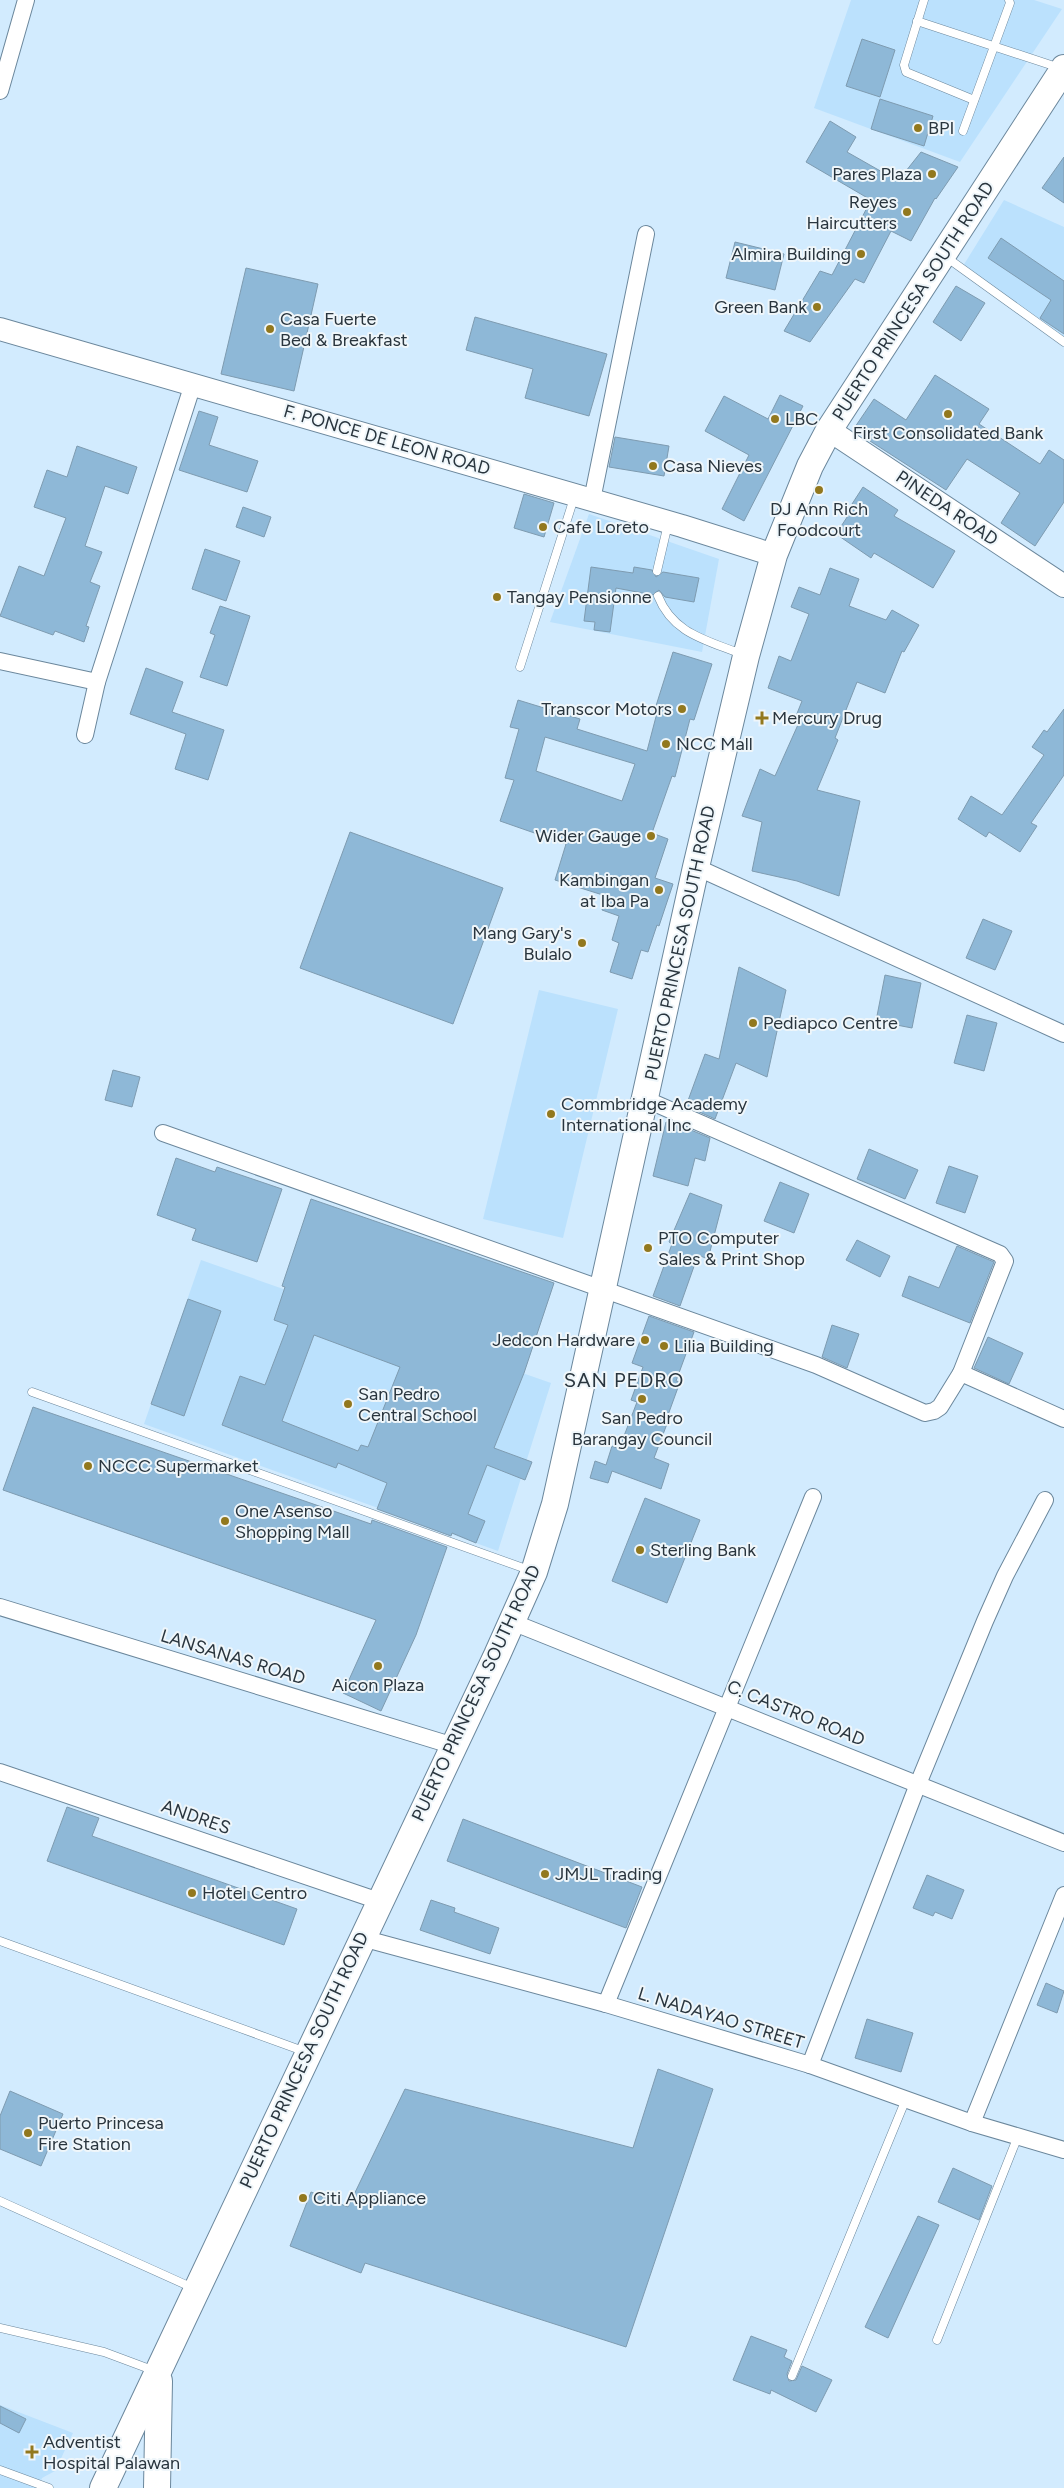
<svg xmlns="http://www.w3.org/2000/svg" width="1064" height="2488" viewBox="0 0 1064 2488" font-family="Figtree,sans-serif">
	<rect width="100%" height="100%" fill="#d2ebfe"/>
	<g fill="#bbe1fd">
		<polygon points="851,0 1034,0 1062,9 960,162 814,108"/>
		<polygon points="1004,200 1064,227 1064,340 963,266"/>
		<polygon points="589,514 719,559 702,652 550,622"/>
		<polygon points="539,990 618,1009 563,1238 483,1219"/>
		<polygon points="201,1260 551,1383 498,1551 144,1424"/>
		<polygon points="0,2405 73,2433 55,2471 42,2478 38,2488 0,2488"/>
	</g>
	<g fill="#8eb8d7" stroke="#7e9bb0" fill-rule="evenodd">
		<polygon points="862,39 895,50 880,97 846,86"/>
		<polygon points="880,99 933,116 924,146 871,129"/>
		<polygon points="830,121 856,137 847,152 898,181 921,152 958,167 936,199 935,198 911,241 891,231 864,283 855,279 810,342 784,331 820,271 832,275 871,200 806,162"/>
		<polygon points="1064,157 1064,203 1042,188"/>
		<polygon points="1001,238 1064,281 1064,334 1040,318 1051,300 988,258"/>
		<polygon points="735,242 784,254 775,290 726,278"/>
		<polygon points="246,268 318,284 294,391 221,374"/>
		<polygon points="956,286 985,303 961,341 933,322"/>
		<polygon points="475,317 607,354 589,416 525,398 533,369 466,350"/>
		<polygon points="935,375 989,409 979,424 1040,464 1049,450 1064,460 1064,502 1035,546 1001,523 1020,493 967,459 946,490 870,441 872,439 855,427 874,399 906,420"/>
		<polygon points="780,395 803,406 744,521 722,509 749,455 705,431 724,396 768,419"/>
		<polygon points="199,411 218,417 209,445 258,461 247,492 179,470"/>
		<polygon points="615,437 669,446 664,476 609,467"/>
		<polygon points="77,446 137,467 128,494 105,486 85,546 102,552 90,582 100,586 86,626 89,627 84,642 55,631 53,635 0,616 19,566 44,576 66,518 34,507 47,470 67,477"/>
		<polygon points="863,487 898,510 894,516 955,551 933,588 874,553 871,558 836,534 855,505 852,504"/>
		<polygon points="524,494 554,503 544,537 514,528"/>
		<polygon points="243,507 271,517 264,537 236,527"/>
		<polygon points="205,549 240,561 226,601 192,589"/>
		<polygon points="591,567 633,573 634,567 652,570 656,577 663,572 699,578 694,602 665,597 659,590 653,595 616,588 610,632 594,630 595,622 584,621"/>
		<polygon points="830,568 859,579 849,606 886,620 892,610 919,625 904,652 902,651 885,693 857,682 835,738 838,740 817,790 860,801 839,896 797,881 752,871 762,822 742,816 760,769 775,776 801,718 796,716 802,701 768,688 779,656 791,661 809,614 791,607 799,587 820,595"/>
		<polygon points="220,606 250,616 227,686 200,677 215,635 210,633"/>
		<path d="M673 652 712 664 694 720 690 719 675 777 672 776 652 833 668 839 655 878 673 884 659 926 657 925 648 952 641 950 632 979 610 972 619 943 612 940 619 916 602 910 606 896 555 880 566 844 500 821 514 780 505 778 519 729 510 727 518 700 580 719 577 729 647 751 658 709H655ZM545 737 635 764 622 801 536 771Z"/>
		<polygon points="146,668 183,682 172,712 224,730 208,780 175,769 186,734 130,714"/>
		<polygon points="1064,709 1064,775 1031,823 1037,826 1020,852 989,832 986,837 958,819 971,796 1002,815 1044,755 1032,747 1044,730 1047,732"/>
		<polygon points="350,832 503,888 453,1024 300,968"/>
		<polygon points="983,919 1012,931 995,970 966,958"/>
		<polygon points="739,967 786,990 767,1077 736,1063 715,1119 686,1106 705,1054 719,1059"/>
		<polygon points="885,975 921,983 912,1028 876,1021"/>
		<polygon points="967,1015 997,1023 984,1071 954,1063"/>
		<polygon points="113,1070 140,1077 132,1107 105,1100"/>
		<polygon points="666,1122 679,1125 710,1138 705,1161 695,1158 688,1186 653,1176"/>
		<polygon points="869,1149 918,1170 905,1199 857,1179"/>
		<polygon points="176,1158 215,1172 217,1167 282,1189 257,1262 192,1240 196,1229 157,1215"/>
		<polygon points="949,1166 978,1176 965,1213 936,1203"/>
		<polygon points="780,1182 809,1194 794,1233 764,1221"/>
		<polygon points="690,1193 722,1205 708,1259 698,1255 680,1306 653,1296 672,1244 669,1242"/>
		<path d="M311 1199 554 1283 524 1373 494 1448 532 1462 525 1480 487 1465 468 1514 485 1521 476 1543 452 1533 451 1536 377 1509 387 1483 338 1463 336 1468 222 1425 240 1376 265 1385 288 1325 274 1320 285 1287 282 1286ZM314 1335 400 1367 368 1447 361 1445 358 1451 282 1421Z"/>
		<polygon points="857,1240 890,1256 880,1277 846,1260"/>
		<polygon points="957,1246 994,1262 970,1323 902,1296 909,1276 939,1288"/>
		<polygon points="188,1299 221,1311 184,1416 151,1404"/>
		<polygon points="649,1316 694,1332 676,1381 680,1382 668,1415 670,1416 654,1458 669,1464 661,1489 612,1471 608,1483 590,1478 595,1461 606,1465 612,1446 619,1449 637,1402 631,1400 643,1367 632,1363"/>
		<polygon points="832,1325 859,1334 847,1368 822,1357"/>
		<polygon points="988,1337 1023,1353 1009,1384 974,1368"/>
		<polygon points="33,1407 371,1524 372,1520 447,1547 416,1635 381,1711 343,1693 376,1620 3,1490"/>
		<polygon points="645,1498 700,1520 667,1603 612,1581"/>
		<polygon points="67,1807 99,1818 92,1836 297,1909 284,1945 47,1861"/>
		<polygon points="463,1819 642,1887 626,1928 447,1861"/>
		<polygon points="927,1875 964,1890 952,1919 935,1912 933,1916 913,1908"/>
		<polygon points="431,1900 455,1908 454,1912 499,1928 490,1954 420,1930"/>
		<polygon points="1046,1983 1064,1991 1057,2013 1037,2005"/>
		<polygon points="867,2019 913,2033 901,2072 855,2058"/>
		<polygon points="658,2069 713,2089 626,2347 365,2263 361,2273 290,2246 311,2192 348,2207 405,2089 633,2148"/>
		<polygon points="10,2091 63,2114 41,2166 0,2149 0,2116"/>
		<polygon points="953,2168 992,2186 979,2220 938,2202"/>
		<polygon points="918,2216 939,2225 888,2338 865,2327"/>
		<polygon points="751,2336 787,2350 784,2357 792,2361 787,2374 789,2381 796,2380 802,2366 832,2380 816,2412 771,2390 770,2394 733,2380"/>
		<polygon points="0,2406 26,2419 19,2433 0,2423"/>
	</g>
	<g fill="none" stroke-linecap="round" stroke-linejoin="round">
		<g stroke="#6b879c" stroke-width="9">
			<g id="lane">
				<polyline points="924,0 904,65 906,72 974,100"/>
				<polyline points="917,21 1060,68"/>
				<polyline points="963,131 1010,3 1009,0"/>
				<polyline points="946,257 1064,342"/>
				<polyline points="657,571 668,524"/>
				<path d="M658 596C673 634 707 640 741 654"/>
				<polyline points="520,667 574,498"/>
				<polyline points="32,1392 529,1570"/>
				<polyline points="0,1941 306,2052"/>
				<polyline points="0,2201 193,2288"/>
				<polyline points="0,2328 104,2352 155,2371"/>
				<polyline points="937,2340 1018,2136"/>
				<polyline points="792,2376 906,2099"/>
				<polyline points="0,2470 49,2488"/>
			</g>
		</g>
		<g stroke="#6b879c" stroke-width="18">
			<g id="street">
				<polyline points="0,91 26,0"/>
				<polyline points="592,500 646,234"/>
				<polyline points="0,661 97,682"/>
				<polyline points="85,735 97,682 193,384"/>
				<polyline points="696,867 1064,1034"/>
				<polyline points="163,1133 816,1365 925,1413 934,1411 940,1407 961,1373 1005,1261 1000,1254 645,1099"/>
				<polyline points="961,1373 1064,1419"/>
				<polyline points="0,1607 454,1746"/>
				<polyline points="512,1622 1064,1843"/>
				<polyline points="0,1772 379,1901"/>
				<polyline points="362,1938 606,2004 810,2065 972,2123 1064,2150"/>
				<polyline points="606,2004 813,1497"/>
				<polyline points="810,2065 918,1784 985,1621 1005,1576 1045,1500"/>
				<polyline points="972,2123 1064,1895"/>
			</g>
		</g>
		<g stroke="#6b879c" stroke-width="24">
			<g id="secondary">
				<polyline points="0,329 682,526 774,555"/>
				<polyline points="829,430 1064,586"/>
			</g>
		</g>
		<g stroke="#6b879c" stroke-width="28">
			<g id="primary">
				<polyline points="103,2488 497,1655 534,1572 555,1504 696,867 746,656 774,555 810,466 829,430 1064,68"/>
				<polyline points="157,2488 159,2381"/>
			</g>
		</g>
		<use href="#lane" stroke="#fff" stroke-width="8"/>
		<use href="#street" stroke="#fff" stroke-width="16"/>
		<use href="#secondary" stroke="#fff" stroke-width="22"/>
		<use href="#primary" stroke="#fff" stroke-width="26"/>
	</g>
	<g fill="#92781e" stroke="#eff6fa" stroke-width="2">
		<circle cx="918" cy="128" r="5"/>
		<circle cx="932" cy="174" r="5"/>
		<circle cx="907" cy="212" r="5"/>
		<circle cx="861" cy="254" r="5"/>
		<circle cx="817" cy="307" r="5"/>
		<circle cx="270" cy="329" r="5"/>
		<circle cx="948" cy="414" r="5"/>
		<circle cx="775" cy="419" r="5"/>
		<circle cx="653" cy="466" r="5"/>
		<circle cx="819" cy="490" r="5"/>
		<circle cx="543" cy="527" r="5"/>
		<circle cx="497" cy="597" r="5"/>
		<circle cx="682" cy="709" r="5"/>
		<path d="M759.5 710.5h5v5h5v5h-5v5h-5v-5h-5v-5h5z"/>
		<circle cx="666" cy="744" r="5"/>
		<circle cx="651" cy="836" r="5"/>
		<circle cx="659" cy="890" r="5"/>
		<circle cx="582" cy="943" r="5"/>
		<circle cx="753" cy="1023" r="5"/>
		<circle cx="551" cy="1114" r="5"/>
		<circle cx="648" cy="1248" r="5"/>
		<circle cx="645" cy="1340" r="5"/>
		<circle cx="664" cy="1346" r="5"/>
		<circle cx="642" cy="1399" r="5"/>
		<circle cx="348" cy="1404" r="5"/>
		<circle cx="88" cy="1466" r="5"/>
		<circle cx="225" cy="1521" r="5"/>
		<circle cx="640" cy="1550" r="5"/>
		<circle cx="378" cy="1666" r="5"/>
		<circle cx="545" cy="1874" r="5"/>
		<circle cx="192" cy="1893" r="5"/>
		<circle cx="28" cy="2133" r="5"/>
		<circle cx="303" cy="2198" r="5"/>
		<path d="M29.5 2444.5h5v5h5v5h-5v5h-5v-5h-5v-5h5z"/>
	</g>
	<g text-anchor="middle" stroke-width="4" stroke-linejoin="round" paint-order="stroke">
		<g font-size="18" fill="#29353e" stroke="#eff6fa" text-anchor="start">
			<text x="928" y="134">BPI</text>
			<text x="922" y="180" text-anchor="end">Pares Plaza</text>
			<text x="897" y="208" text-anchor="end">Reyes<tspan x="897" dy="21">Haircutters</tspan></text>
			<text x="851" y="260" text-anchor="end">Almira Building</text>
			<text x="807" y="313" text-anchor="end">Green Bank</text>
			<text x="280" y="325">Casa Fuerte<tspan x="280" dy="21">Bed &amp; Breakfast</tspan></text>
			<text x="785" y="425">LBC</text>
			<text x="948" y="439" text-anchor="middle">First Consolidated Bank</text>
			<text x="663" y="472">Casa Nieves</text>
			<text x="819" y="515" text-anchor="middle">DJ Ann Rich<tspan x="819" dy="21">Foodcourt</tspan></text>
			<text x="553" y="533">Cafe Loreto</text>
			<text x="507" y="603">Tangay Pensionne</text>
			<text x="672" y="715" text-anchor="end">Transcor Motors</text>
			<text x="772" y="724">Mercury Drug</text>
			<text x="676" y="750">NCC Mall</text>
			<text x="641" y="842" text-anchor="end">Wider Gauge</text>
			<text x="649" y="886" text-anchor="end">Kambingan<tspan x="649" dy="21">at Iba Pa</tspan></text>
			<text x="572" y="939" text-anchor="end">Mang Gary's<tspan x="572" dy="21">Bulalo</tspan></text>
			<text x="763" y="1029">Pediapco Centre</text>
			<text x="561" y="1110">Commbridge Academy<tspan x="561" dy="21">International Inc</tspan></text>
			<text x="658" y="1244">PTO Computer<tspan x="658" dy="21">Sales &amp; Print Shop</tspan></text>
			<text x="635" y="1346" text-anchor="end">Jedcon Hardware</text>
			<text x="674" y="1352">Lilia Building</text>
			<text x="358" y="1400">San Pedro<tspan x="358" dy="21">Central School</tspan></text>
			<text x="642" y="1424" text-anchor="middle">San Pedro<tspan x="642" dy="21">Barangay Council</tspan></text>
			<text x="98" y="1472">NCCC Supermarket</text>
			<text x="235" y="1517">One Asenso<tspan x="235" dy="21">Shopping Mall</tspan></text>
			<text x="650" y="1556">Sterling Bank</text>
			<text x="378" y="1691" text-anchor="middle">Aicon Plaza</text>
			<text x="555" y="1880">JMJL Trading</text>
			<text x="202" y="1899">Hotel Centro</text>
			<text x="38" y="2129">Puerto Princesa<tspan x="38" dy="21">Fire Station</tspan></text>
			<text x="313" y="2204">Citi Appliance</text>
			<text x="43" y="2448">Adventist<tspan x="43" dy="21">Hospital Palawan</tspan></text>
		</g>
		<g font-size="18" fill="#29353e" stroke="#eff6fa">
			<text transform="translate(913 301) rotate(-57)" y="6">PUERTO PRINCESA SOUTH ROAD</text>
			<text transform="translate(387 440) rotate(16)" y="6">F. PONCE DE LEON ROAD</text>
			<text transform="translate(947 508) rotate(34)" y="6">PINEDA ROAD</text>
			<text transform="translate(680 943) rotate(-78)" y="6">PUERTO PRINCESA SOUTH ROAD</text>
			<text transform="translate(233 1657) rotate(17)" y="6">LANSANAS ROAD</text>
			<text transform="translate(476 1693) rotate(-65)" y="6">PUERTO PRINCESA SOUTH ROAD</text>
			<text transform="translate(796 1713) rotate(22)" y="6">C. CASTRO ROAD</text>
			<text transform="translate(196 1817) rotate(19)" y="6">ANDRES</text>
			<text transform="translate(721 2018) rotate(17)" y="6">L. NADAYAO STREET</text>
			<text transform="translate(304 2060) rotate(-65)" y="6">PUERTO PRINCESA SOUTH ROAD</text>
		</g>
		<g font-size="20" letter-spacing="1" fill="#29353e" stroke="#eff6fa">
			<text x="624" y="1387">SAN PEDRO</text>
		</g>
	</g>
</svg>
